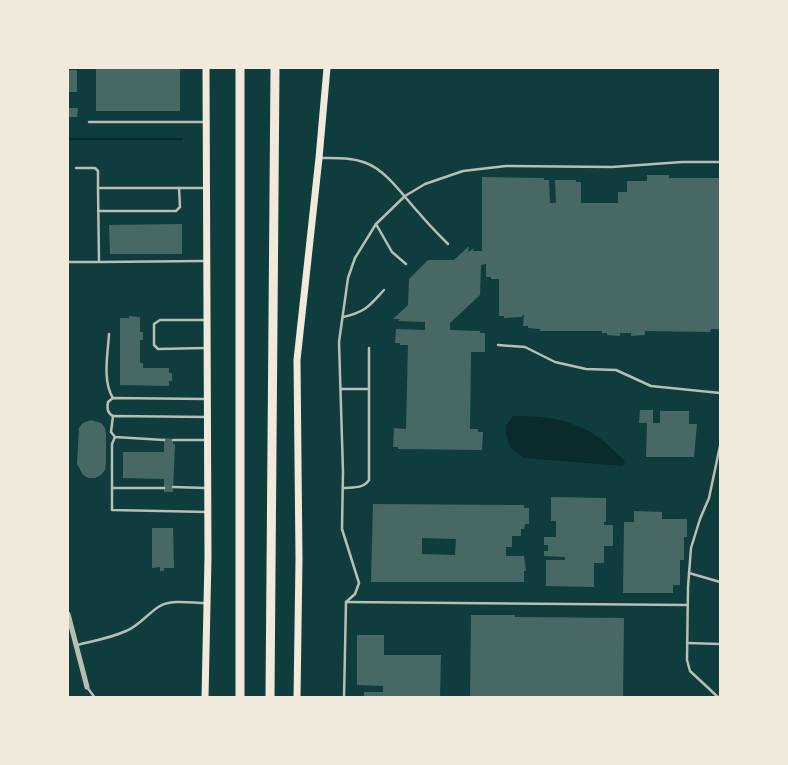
<svg xmlns="http://www.w3.org/2000/svg" width="788" height="765" viewBox="0 0 788 765" font-family="Rubik,sans-serif">
	<rect width="100%" height="100%" fill="#0f3d3e"/>
	<path fill="#0a2a2b" d="M513 416C544 416 573 419 598 437 608 444 616 453 625 461L623 466 524 458 510 447 506 435V426Z"/>
	<g fill="none" stroke-linecap="round" stroke-linejoin="round">
		<polyline stroke="#0a2a2b" stroke-width="2.5" points="68,139 182,139"/>
	</g>
	<g fill="#486865" fill-rule="evenodd">
		<rect x="96" y="69" width="84" height="42"/>
		<rect x="68" y="70" width="9" height="22"/>
		<polygon points="68,108 78,108 77,117 68,117"/>
		<polygon points="647,175 669,175 669,178 720,178 720,329 711,329 710,332 645,331 645,335 631,336 631,333 620,333 620,336 607,335 607,333 602,333 602,331 540,331 540,329 528,328 528,326 523,326 524,314 521,317 504,318 504,316 499,316 499,279 491,279 491,277 486,277 486,264 481,265 480,295 450,323 450,330 480,331 480,333 485,333 485,352 471,352 470,429 478,429 478,432 483,432 482,450 398,449 398,447 393,447 394,428 406,429 408,345 400,345 400,343 395,343 396,329 425,330 425,322 398,321 400,319 393,319 408,305 409,279 428,260 454,260 469,246 468,252 474,248 473,251 482,251 482,177 544,178 544,180 549,180 550,203 556,203 555,180 576,180 576,182 581,182 581,203 618,203 618,192 627,192 627,181 647,181"/>
		<polygon points="182,224 182,254 110,254 109,225"/>
		<polygon points="129,316 140,317 140,332 143,332 143,340 140,340 140,363 143,363 143,368 169,368 169,373 172,373 172,381 169,381 169,386 120,385 120,318 129,318"/>
		<polygon points="640,410 653,410 653,423 660,423 660,411 689,411 689,424 697,424 694,457 646,457 647,423 639,423"/>
		<polygon points="91,420 101,423 105,428 106,434 106,463 105,470 101,475 95,478 88,478 83,475 77,464 79,428 83,423"/>
		<polygon points="164,438 173,439 173,444 175,444 173,492 164,492 164,479 123,478 123,452 164,452"/>
		<polygon points="551,497 606,498 606,522 604,522 604,525 613,525 613,546 604,546 604,563 594,563 594,587 546,586 546,560 565,560 565,557 544,556 544,551 548,551 548,545 544,545 544,537 556,537 556,521 551,521"/>
		<path d="M373 504 524 505V508H529V524H525L524 529H521V536H512V547H506V556H524L526 571H524V582H371ZM422 538 456 539 455 555 422 554Z"/>
		<polygon points="634,511 662,512 662,519 687,519 687,537 684,537 684,560 680,560 680,585 673,585 673,593 623,593 624,522 634,522"/>
		<polygon points="152,528 173,528 174,568 164,568 164,571 160,571 160,567 152,568"/>
		<polygon points="471,615 515,615 515,617 624,618 623,698 470,698"/>
		<polygon points="357,635 384,635 384,655 441,655 440,698 364,698 364,692 383,692 383,686 357,685"/>
	</g>
	<g fill="none" stroke-linecap="round" stroke-linejoin="round">
		<g stroke="#b8beb3" stroke-width="2.5">
			<polyline points="89,122 206,122"/>
			<path d="M319 158C334 158 351 157 366 163 386 170 404 197 419 213 428 224 438 234 448 244"/>
			<polyline points="76,168 95,168 98,171 98,188"/>
			<polyline points="98,211 176,211 180,207 179,188"/>
			<polyline points="376,224 392,252 406,264"/>
			<polyline points="205,261 99,262 98,188 206,188"/>
			<polyline points="68,262 98,262"/>
			<path d="M343 317C366 312 369 306 384 290"/>
			<path d="M109 334C108 353 102 381 113 398"/>
			<polyline points="498,345 525,347 555,362 586,369 616,370 651,386 720,393"/>
			<polyline points="205,348 158,349 154,345 154,324 160,320 206,320"/>
			<polyline points="341,389 368,389"/>
			<path d="M113 416C107 413 107 408 108 402L113 398 206 399"/>
			<polyline points="115,437 112,444 112,510 208,512"/>
			<polyline points="164,440 115,437 111,432 113,416 207,417"/>
			<polyline points="173,440 206,440"/>
			<polyline points="173,487 206,488"/>
			<polyline points="112,488 164,488"/>
			<path d="M343 488C353 487 363 489 369 480V348"/>
			<polyline points="689,573 720,582"/>
			<polyline points="346,602 687,605"/>
			<polyline points="687,643 720,644"/>
			<path d="M77 645C93 641 111 638 126 631 139 626 148 613 160 606 172 599 192 603 206 603"/>
			<polyline points="87,687 95,698"/>
			<polyline points="344,698 346,602 355,594 359,583 342,529 343,472 339,342 348,278 355,258 376,224 405,196 425,184 463,171 506,166 612,167 682,162 720,162"/>
			<polyline points="719,698 690,671 687,660 688,587 691,548 700,519 709,498 720,446"/>
		</g>
		<polyline stroke="#b8beb3" stroke-width="5" points="68,614 87,687"/>
		<g stroke="#f1e9da" stroke-width="7">
			<polyline points="205,698 208,557 206,68"/>
			<polyline points="297,698 299,559 297,360 319,158 327,68"/>
		</g>
		<g stroke="#f1e9da" stroke-width="9">
			<polyline points="240,68 240,698"/>
			<polyline points="270,698 275,68"/>
		</g>
	</g>
	<rect width="788" height="765" fill="none" stroke="#f1e9da" stroke-width="138"/>
</svg>
